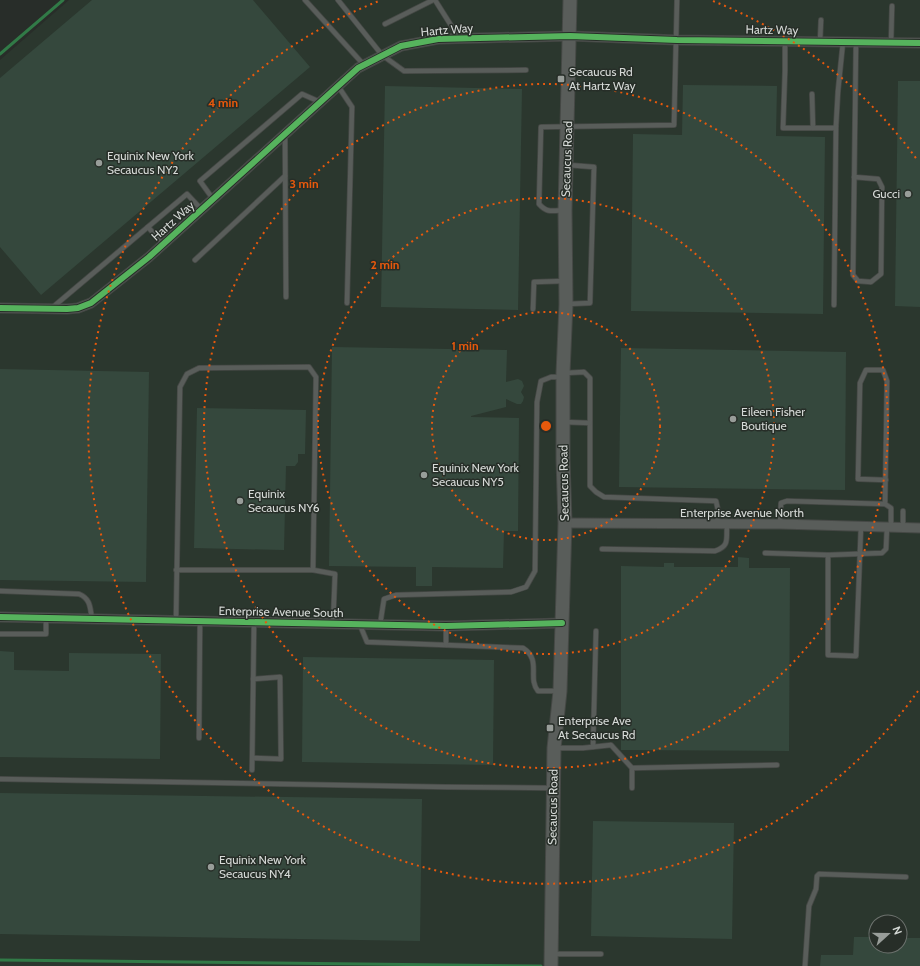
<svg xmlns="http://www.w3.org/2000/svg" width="920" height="966" viewBox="0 0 920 966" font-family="Cabin,sans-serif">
	<rect width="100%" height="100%" fill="#282d29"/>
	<path fill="#2b372e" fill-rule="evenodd" d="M69 0H920V966H0V60ZM876 922H900V946H876Z"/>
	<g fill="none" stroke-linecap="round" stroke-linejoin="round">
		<g stroke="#317a47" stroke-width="3">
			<polyline points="0,54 63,0"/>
			<polyline points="0,960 541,966"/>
		</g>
	</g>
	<g fill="#35483d">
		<polygon points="92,0 253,0 310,67 41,295 0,247 0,78"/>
		<polygon points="898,81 920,81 920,307 895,306"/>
		<polygon points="683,85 777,86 776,136 825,137 823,314 631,311 633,134 682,135"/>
		<polygon points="385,86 522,89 518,310 381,307"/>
		<polygon points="332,347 507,350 506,382 518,379 522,381 524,386 521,392 524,397 523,401 521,404 517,404 506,399 506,407 471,416 471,417 519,418 518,531 504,531 503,568 432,567 432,586 416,586 416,567 329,566"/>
		<polygon points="621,348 846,352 845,490 619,487"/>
		<polygon points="0,369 149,372 146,582 0,580"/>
		<polygon points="197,408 306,410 305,454 298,454 298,462 295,466 286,466 284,550 194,548"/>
		<polygon points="738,557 749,558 749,568 790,568 789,751 621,750 621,566 664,567 664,563 674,563 674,567 738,567"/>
		<polygon points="0,651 14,652 14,670 69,671 69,653 161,654 160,759 0,757"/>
		<polygon points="303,657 494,660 493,765 302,762"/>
		<polygon points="0,793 422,799 420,941 0,934"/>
		<polygon points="593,821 734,823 732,939 591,936"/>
		<polygon points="854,937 876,937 876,946 900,946 900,938 920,938 920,966 820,966 821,955 853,955"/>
	</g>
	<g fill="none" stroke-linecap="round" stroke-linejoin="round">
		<g stroke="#454845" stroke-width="6">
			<g id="lane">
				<polyline points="305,0 364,65"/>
				<polyline points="338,0 382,55 404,71 526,70"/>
				<polyline points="435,0 459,38"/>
				<polyline points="385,24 433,0"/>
				<polyline points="785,42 785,71 783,128 813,128 812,94"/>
				<polyline points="820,42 821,20"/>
				<polyline points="891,43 892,6"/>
				<polyline points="338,86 352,107 347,303"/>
				<polyline points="813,128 834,128 836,126 838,91 843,42"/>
				<polyline points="285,136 286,297"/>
				<polyline points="568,165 594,167 590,303 568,304"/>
				<polyline points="854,177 878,179 882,187 881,274 871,282 858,281 853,275 856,42"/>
				<polyline points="213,199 200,181 302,94 320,102"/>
				<path d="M563 210C552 211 547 213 539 204L541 127 674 125 677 0"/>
				<polyline points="148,227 163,244"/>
				<polyline points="195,260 285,176"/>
				<polyline points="834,305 836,126"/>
				<polyline points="53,307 187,194 202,210"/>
				<polyline points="533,309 534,282 564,281"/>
				<polyline points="565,373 584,372 590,378 590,486 596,492 604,497 716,501 718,510 717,524"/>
				<polyline points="564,422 590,423"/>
				<polyline points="885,504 887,381 883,370 866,370 860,383 858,479 886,480"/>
				<polyline points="780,524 781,503 787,501 885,504 891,508 891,527"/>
				<polyline points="903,527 903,511"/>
				<path d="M602 549 715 551C730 546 726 539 727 525"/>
				<polyline points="765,553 828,555 882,553 886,549 887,527"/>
				<polyline points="828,555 828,655 856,656 861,526"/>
				<polyline points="313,570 335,574 333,624"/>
				<path d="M0 591 79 594C91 599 90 608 92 619"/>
				<polyline points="176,621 180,387 187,374 199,368 309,367 316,377 313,570 176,570"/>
				<path d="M360 625 367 642 523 648C542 660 527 678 538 691H558"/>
				<polyline points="380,625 384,599 396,595 511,592 526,587 535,571 537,402 541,381 551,377 562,377"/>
				<polyline points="446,626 446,645"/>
				<polyline points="0,634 46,634 46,618"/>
				<polyline points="199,738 200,621"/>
				<polyline points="593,747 596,631"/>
				<polyline points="556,748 583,748 611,745 632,768 632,788"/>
				<polyline points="253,758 281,759 280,677 253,679"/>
				<polyline points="632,768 777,765"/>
				<polyline points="252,770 254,623"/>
				<polyline points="0,779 446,787 552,788"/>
				<polyline points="552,954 601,954"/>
				<polyline points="805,966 809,906 816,889 817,876 819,874 906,877"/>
			</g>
		</g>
		<g stroke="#454845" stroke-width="11">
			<g id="street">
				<polyline points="0,308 67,309 78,308 91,303 149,257 358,68 401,46 438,39 570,36 677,40 920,43"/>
				<polyline points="565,523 780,524 920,528"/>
				<polyline points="0,617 446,626 562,623"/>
			</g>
		</g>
		<g stroke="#454845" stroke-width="15">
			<polyline id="secondary" points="551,966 554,748 560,691 565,523 563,459 563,373 566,304 565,210 570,0"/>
		</g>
		<use href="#lane" stroke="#595d5a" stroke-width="4.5"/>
		<use href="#street" stroke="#595d5a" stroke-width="9"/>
		<use href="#secondary" stroke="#595d5a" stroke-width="13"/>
		<g stroke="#272e28" stroke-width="8">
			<g id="cycleway">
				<polyline points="0,308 67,309 78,308 91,303 149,257 358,68 401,46 438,39 570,36 677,40 920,43"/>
				<polyline points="0,617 446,626 562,623"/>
			</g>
		</g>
		<use href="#cycleway" stroke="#56b35d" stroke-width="6"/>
	</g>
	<g fill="none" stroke="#e8590c" stroke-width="2" stroke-dasharray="2 4">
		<circle cx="546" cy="426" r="114"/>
		<circle cx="546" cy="426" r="228"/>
		<circle cx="546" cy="426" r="342"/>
		<path d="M918 691A457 457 0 1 1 379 1M713 1A457 457 0 0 1 918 161"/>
	</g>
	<g fill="#989d99" stroke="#272e28" stroke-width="1.5">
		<rect x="557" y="75" width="8" height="8" rx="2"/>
		<circle cx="99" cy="163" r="4"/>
		<circle cx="908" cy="194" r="4"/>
		<circle cx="733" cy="419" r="4"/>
		<circle cx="424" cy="475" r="4"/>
		<circle cx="240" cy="501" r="4"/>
		<rect x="546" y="724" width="8" height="8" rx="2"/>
		<circle cx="211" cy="867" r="4"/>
	</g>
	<g text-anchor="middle" stroke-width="3" stroke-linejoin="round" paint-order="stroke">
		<g font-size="12" fill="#d5d9d6" stroke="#272e28">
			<text transform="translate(447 30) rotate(-5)" y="4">Hartz Way</text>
			<text transform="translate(772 30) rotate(1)" y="4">Hartz Way</text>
			<text transform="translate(567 159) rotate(-88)" y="4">Secaucus Road</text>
			<text transform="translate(173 221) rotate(-42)" y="4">Hartz Way</text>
			<text transform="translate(564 483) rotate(-91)" y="4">Secaucus Road</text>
			<text x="742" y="517">Enterprise Avenue North</text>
			<text transform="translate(281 612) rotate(1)" y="4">Enterprise Avenue South</text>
			<text transform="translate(553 807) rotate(-89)" y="4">Secaucus Road</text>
		</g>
		<g font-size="12" fill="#d5d9d6" stroke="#272e28" text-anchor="start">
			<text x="569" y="76">Secaucus Rd<tspan x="569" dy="14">At Hartz Way</tspan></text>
			<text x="107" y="160">Equinix New York<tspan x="107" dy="14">Secaucus NY2</tspan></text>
			<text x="900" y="198" text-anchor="end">Gucci</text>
			<text x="741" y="416">Eileen Fisher<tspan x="741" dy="14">Boutique</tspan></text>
			<text x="432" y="472">Equinix New York<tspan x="432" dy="14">Secaucus NY5</tspan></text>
			<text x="248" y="498">Equinix<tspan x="248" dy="14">Secaucus NY6</tspan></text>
			<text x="558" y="725">Enterprise Ave<tspan x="558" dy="14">At Secaucus Rd</tspan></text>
			<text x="219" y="864">Equinix New York<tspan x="219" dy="14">Secaucus NY4</tspan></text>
		</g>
	</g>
	<circle cx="546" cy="426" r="6" fill="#e8590c" stroke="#272e28" stroke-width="2"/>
	<g font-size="12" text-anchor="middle" font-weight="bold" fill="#e8590c" stroke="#272e28" stroke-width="3" stroke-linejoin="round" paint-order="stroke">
		<text x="223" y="107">4 min</text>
		<text x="304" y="188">3 min</text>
		<text x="385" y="269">2 min</text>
		<text x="465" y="350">1 min</text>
	</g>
	<g transform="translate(888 934) rotate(69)"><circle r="19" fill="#272e28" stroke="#6d726e"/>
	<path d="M0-3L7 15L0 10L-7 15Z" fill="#989d99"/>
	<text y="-6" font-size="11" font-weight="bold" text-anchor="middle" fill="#d5d9d6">N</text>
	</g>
</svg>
